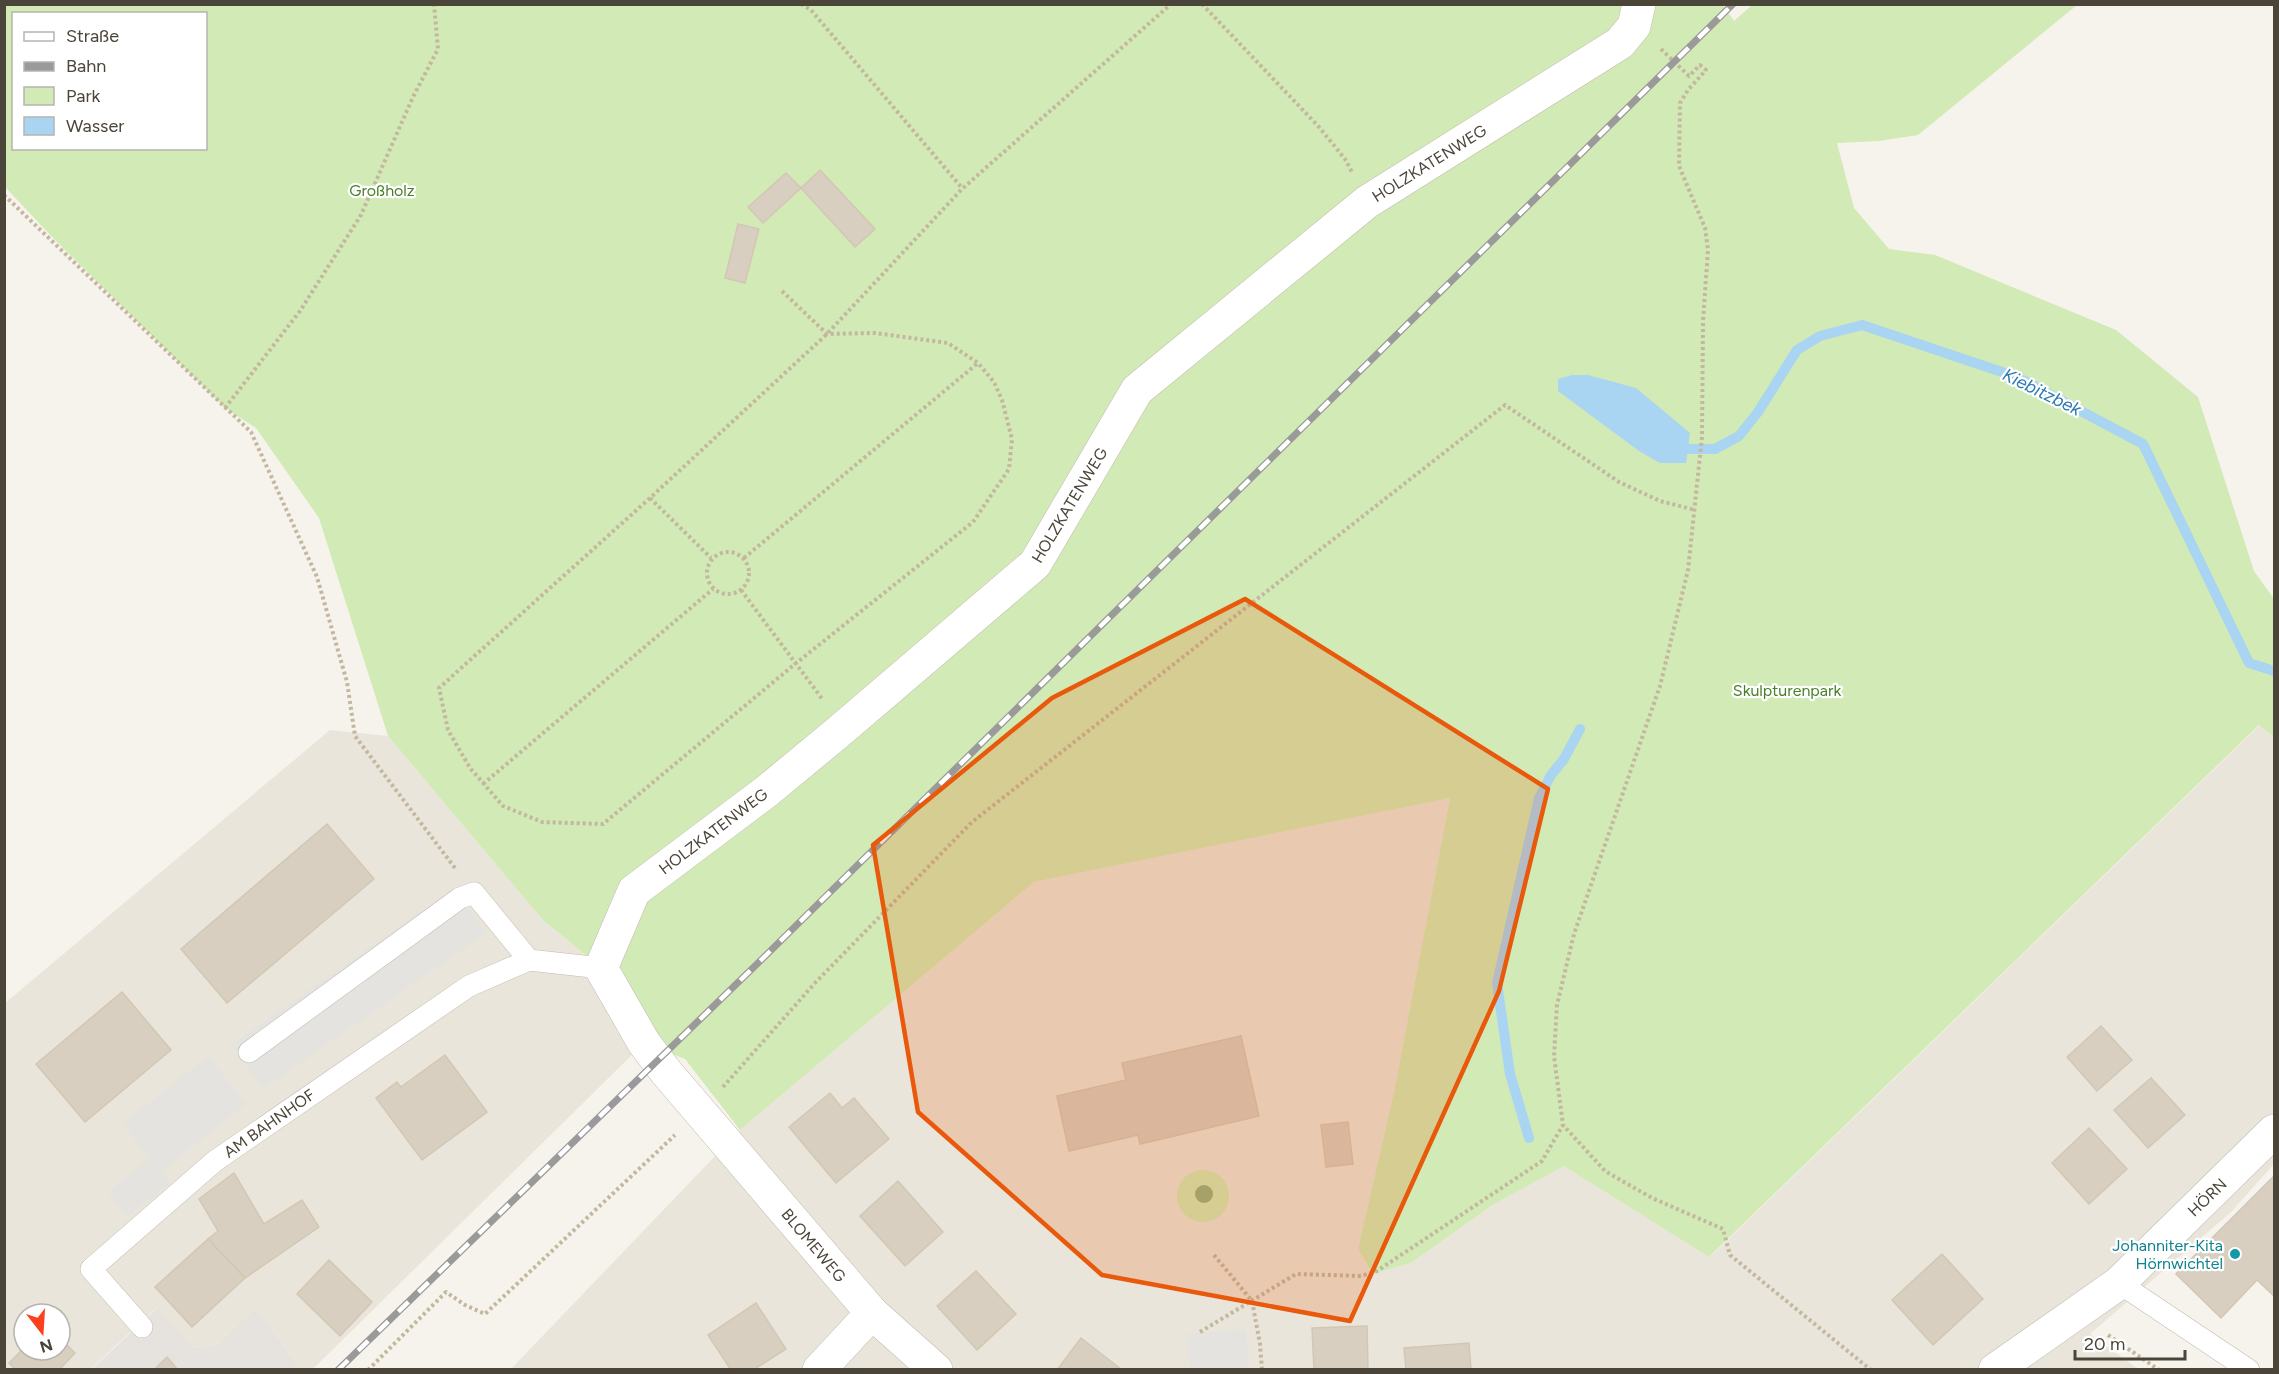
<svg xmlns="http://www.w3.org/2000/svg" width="2279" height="1374" viewBox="0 0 2279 1374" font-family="Figtree,sans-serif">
	<rect width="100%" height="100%" fill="#f6f3ec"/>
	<g fill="#eae5da" fill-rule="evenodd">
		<polygon points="2260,725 2274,737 2274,1164 2231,1212 2090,1334 2138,1369 510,1370 740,1130 1034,882 1450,798 1394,1092 1358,1249 1371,1274 1411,1263 1491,1206 1564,1166 1710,1257"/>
		<path d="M330 730 388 736 542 919 601 968 644 1043 313 1369H300L256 1307 217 1345 191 1347 156 1308 91 1369 5 1370V1003ZM24 1314H60V1350H24Z"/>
	</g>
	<polygon fill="#e6e2dd" points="256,1307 300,1369 91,1370 157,1308 192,1347 217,1345"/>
	<g fill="#d2eab5" fill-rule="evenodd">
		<path d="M1722 4 1734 21 1752 5H2077L1918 135 1879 141 1837 143 1854 208 1889 249 1935 255 2116 330 2198 397 2254 571 2274 599V737L2259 725 1709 1257 1564 1166 1491 1206 1411 1263 1372 1274 1358 1249 1394 1092 1450 798 1034 882 740 1130 685 1059 644 1043 601 968 542 919 388 736 319 518 256 428 225 408 55 240 5 187V5ZM14 14H206V148H14Z"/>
		<circle cx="1203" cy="1196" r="26"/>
	</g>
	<g fill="#e5e3e0">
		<polygon points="454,888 486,933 263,1089 231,1045"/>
		<polygon points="208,1056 246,1104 161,1171 170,1183 128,1216 108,1192 150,1158 123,1124"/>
		<polygon points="1246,1329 1249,1369 1190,1369 1187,1334"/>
	</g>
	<polygon fill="#a9d4f2" points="1572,375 1588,375 1636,388 1690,433 1686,463 1660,463 1639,451 1558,391 1558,379"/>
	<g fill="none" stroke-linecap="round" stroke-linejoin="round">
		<g stroke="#a9d4f2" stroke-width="10">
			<polyline points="1688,449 1715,449 1739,436 1758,412 1797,350 1820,336 1862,325 2017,377 2143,444 2249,663 2274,671"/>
			<polyline points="1529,1138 1510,1074 1497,983 1539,798 1551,775 1564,759 1580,729"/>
		</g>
	</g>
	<g fill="#d8cfc1" stroke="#d3c7b4" stroke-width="1.5">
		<polygon points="820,170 875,229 855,247 801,188"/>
		<polygon points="786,173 801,188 763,223 748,207"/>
		<polygon points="738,224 759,229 745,283 725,278"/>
		<polygon points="327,824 374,879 227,1003 181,949"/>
		<polygon points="122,992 171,1050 85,1122 36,1064"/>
		<polygon points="2101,1026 2132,1060 2097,1091 2067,1057"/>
		<polygon points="1241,1036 1259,1116 1140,1144 1138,1135 1069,1151 1057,1096 1126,1080 1122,1063"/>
		<polygon points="445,1055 487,1112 422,1160 376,1098 397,1082 401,1087"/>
		<polygon points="2151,1078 2185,1115 2148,1148 2114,1110"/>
		<polygon points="830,1093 842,1108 854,1098 889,1139 836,1183 789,1127"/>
		<polygon points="1348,1122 1353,1164 1326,1167 1321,1125"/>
		<polygon points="2089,1128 2127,1169 2089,1204 2052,1163"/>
		<polygon points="234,1173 264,1224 302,1200 319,1227 245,1278 208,1239 218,1231 199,1199"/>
		<polygon points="2274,1176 2274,1296 2257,1280 2221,1318 2176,1274"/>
		<polygon points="898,1181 943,1232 905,1266 860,1216"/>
		<polygon points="208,1239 245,1278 192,1327 155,1287"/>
		<polygon points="1942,1254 1983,1299 1933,1345 1892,1300"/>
		<polygon points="329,1260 372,1302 340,1336 297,1294"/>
		<polygon points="976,1271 1016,1314 977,1350 937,1306"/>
		<polygon points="756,1303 786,1349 753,1370 731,1370 708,1335"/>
		<polygon points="1367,1326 1368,1370 1314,1370 1312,1328"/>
		<polygon points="60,1338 75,1353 59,1370 16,1370 9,1363 24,1348 60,1350"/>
		<polygon points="1081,1338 1122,1370 1057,1370"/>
		<polygon points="1469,1343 1471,1370 1406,1370 1404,1348"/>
		<polygon points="167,1357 178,1370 154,1370"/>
	</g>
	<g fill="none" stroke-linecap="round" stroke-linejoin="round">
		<g stroke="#c2bbae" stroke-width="22">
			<g id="service">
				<polyline points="249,1052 460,898 474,893 529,960"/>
				<polyline points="2119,1283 2249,1370"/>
				<polyline points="142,1327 91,1269 215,1161 469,986 529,960 601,968"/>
			</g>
		</g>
		<g stroke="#c2bbae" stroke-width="34">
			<g id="minor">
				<polyline points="819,1370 872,1313"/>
				<polyline points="936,1370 872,1313 666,1072 644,1043 601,968 634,891 767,791 836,734 1035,564 1137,390 1367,202 1620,43 1634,26 1639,4"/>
				<polyline points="1995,1370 2119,1283 2274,1131"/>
			</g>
		</g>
		<g stroke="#c4b79f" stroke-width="4" stroke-dasharray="3 3" stroke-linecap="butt">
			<polyline points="801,4 811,10 962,188"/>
			<polyline points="1202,4 1319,127 1345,159 1352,172"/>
			<polyline points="1661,49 1689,76 1700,65 1706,70 1688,90 1680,103 1679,166 1705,228 1708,250 1703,321 1702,437 1688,570 1660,686 1574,934 1557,1005 1554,1056 1563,1125 1605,1171 1652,1198 1723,1229 1730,1255 1871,1370"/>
			<polyline points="4,195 251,432 317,577 347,682 355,736 455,868"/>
			<polyline points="782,291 827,334 875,333 948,343 978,363 994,382 1002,400 1012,439 1009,469 973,522 795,664 603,824 542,822 503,806 470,768 448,730 439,688 650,498 827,334 962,189 1171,4"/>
			<polyline points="225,408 300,311 361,215 413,97 438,49 434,4"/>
			<polyline points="650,498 711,558"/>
			<circle cx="728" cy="573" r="21"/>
			<polyline points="744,558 978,363"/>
			<polyline points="741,590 823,700"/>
			<polyline points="483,784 713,589"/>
			<polyline points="723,1087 814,984 972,822 1505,405 1619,482 1660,501 1695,510"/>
			<polyline points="1214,1255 1252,1301 1260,1344 1262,1370"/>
			<polyline points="1200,1332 1296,1274 1361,1276 1377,1271 1542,1161 1563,1125"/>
			<polyline points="2108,1335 2159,1370"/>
			<polyline points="368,1370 446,1292 465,1305 485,1314 675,1135"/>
		</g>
		<use href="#service" stroke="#fff" stroke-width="21"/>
		<use href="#minor" stroke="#fff" stroke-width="33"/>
		<g stroke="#9a9a9a" stroke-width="7">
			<polyline id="rail" points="338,1370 756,965 1733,4"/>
		</g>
		<use href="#rail" stroke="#fff" stroke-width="4.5" stroke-dasharray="14" stroke-linecap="butt"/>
	</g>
	<circle fill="#97b381" cx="1204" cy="1194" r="9"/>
	<path fill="#e8590c" fill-opacity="0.2" stroke="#e8590c" stroke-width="4.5" stroke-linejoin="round" d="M1245 599 1548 789 1499 991 1350 1321 1102 1275 918 1112 873 845 1052 698Z"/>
	<circle fill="#0f9aa8" stroke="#fff" stroke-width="2" cx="2235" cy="1254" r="6"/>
	<g text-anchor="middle" stroke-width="4.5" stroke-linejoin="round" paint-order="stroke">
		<g font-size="16" fill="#4b4439" stroke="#fff">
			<text transform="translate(1429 163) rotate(-32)" y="6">HOLZKATENWEG</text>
			<text transform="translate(1069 505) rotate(-59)" y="6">HOLZKATENWEG</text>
			<text transform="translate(713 831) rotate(-37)" y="6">HOLZKATENWEG</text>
			<text transform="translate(269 1123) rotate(-35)" y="6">AM BAHNHOF</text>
			<text transform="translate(2207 1197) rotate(-44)" y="6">HÖRN</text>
			<text transform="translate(814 1245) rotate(50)" y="6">BLOMEWEG</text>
		</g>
		<g font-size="16" fill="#4a7f2a" stroke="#fff">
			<text x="382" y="196">Großholz</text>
			<text x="1787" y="696">Skulpturenpark</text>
		</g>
		<g font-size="16" fill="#0d838f" stroke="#fff" text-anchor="end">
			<text x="2223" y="1251">Johanniter-Kita<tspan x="2223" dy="18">Hörnwichtel</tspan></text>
		</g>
		<g font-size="18" font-style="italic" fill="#2e7ab2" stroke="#fff">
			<text transform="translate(2042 392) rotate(26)" y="6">Kiebitzbek</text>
		</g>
	</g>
	<rect width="2279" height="1374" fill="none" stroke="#4b4439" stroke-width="12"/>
	<rect x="12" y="12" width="195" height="138" fill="#ffffff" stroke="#b7b4b0" stroke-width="1.5"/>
	<rect x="24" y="32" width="30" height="9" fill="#ffffff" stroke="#b7b4b0" stroke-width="1.5"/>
	<text x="66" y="42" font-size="18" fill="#4b4439">Straße</text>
	<rect x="24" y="62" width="30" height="9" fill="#9a9a9a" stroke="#b7b4b0" stroke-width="1.5"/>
	<text x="66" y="72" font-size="18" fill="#4b4439">Bahn</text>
	<rect x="24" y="87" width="30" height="18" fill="#d2eab5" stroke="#b7b4b0" stroke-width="1.5"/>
	<text x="66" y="102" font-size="18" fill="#4b4439">Park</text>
	<rect x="24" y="117" width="30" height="18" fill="#a9d4f2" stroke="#b7b4b0" stroke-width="1.5"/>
	<text x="66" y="132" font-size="18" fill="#4b4439">Wasser</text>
	<g transform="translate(42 1332) rotate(163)"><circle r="28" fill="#ffffff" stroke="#b7b4b0" stroke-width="1.5"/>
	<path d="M0-4.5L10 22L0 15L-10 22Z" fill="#fc3f1d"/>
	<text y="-9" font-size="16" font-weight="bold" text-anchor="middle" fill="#4b4439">N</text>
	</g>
	<path d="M2075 1350v9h110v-9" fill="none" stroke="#4b4439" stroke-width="3"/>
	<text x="2084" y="1350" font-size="18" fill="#4b4439" stroke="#ffffff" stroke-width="4.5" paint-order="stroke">20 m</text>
</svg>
